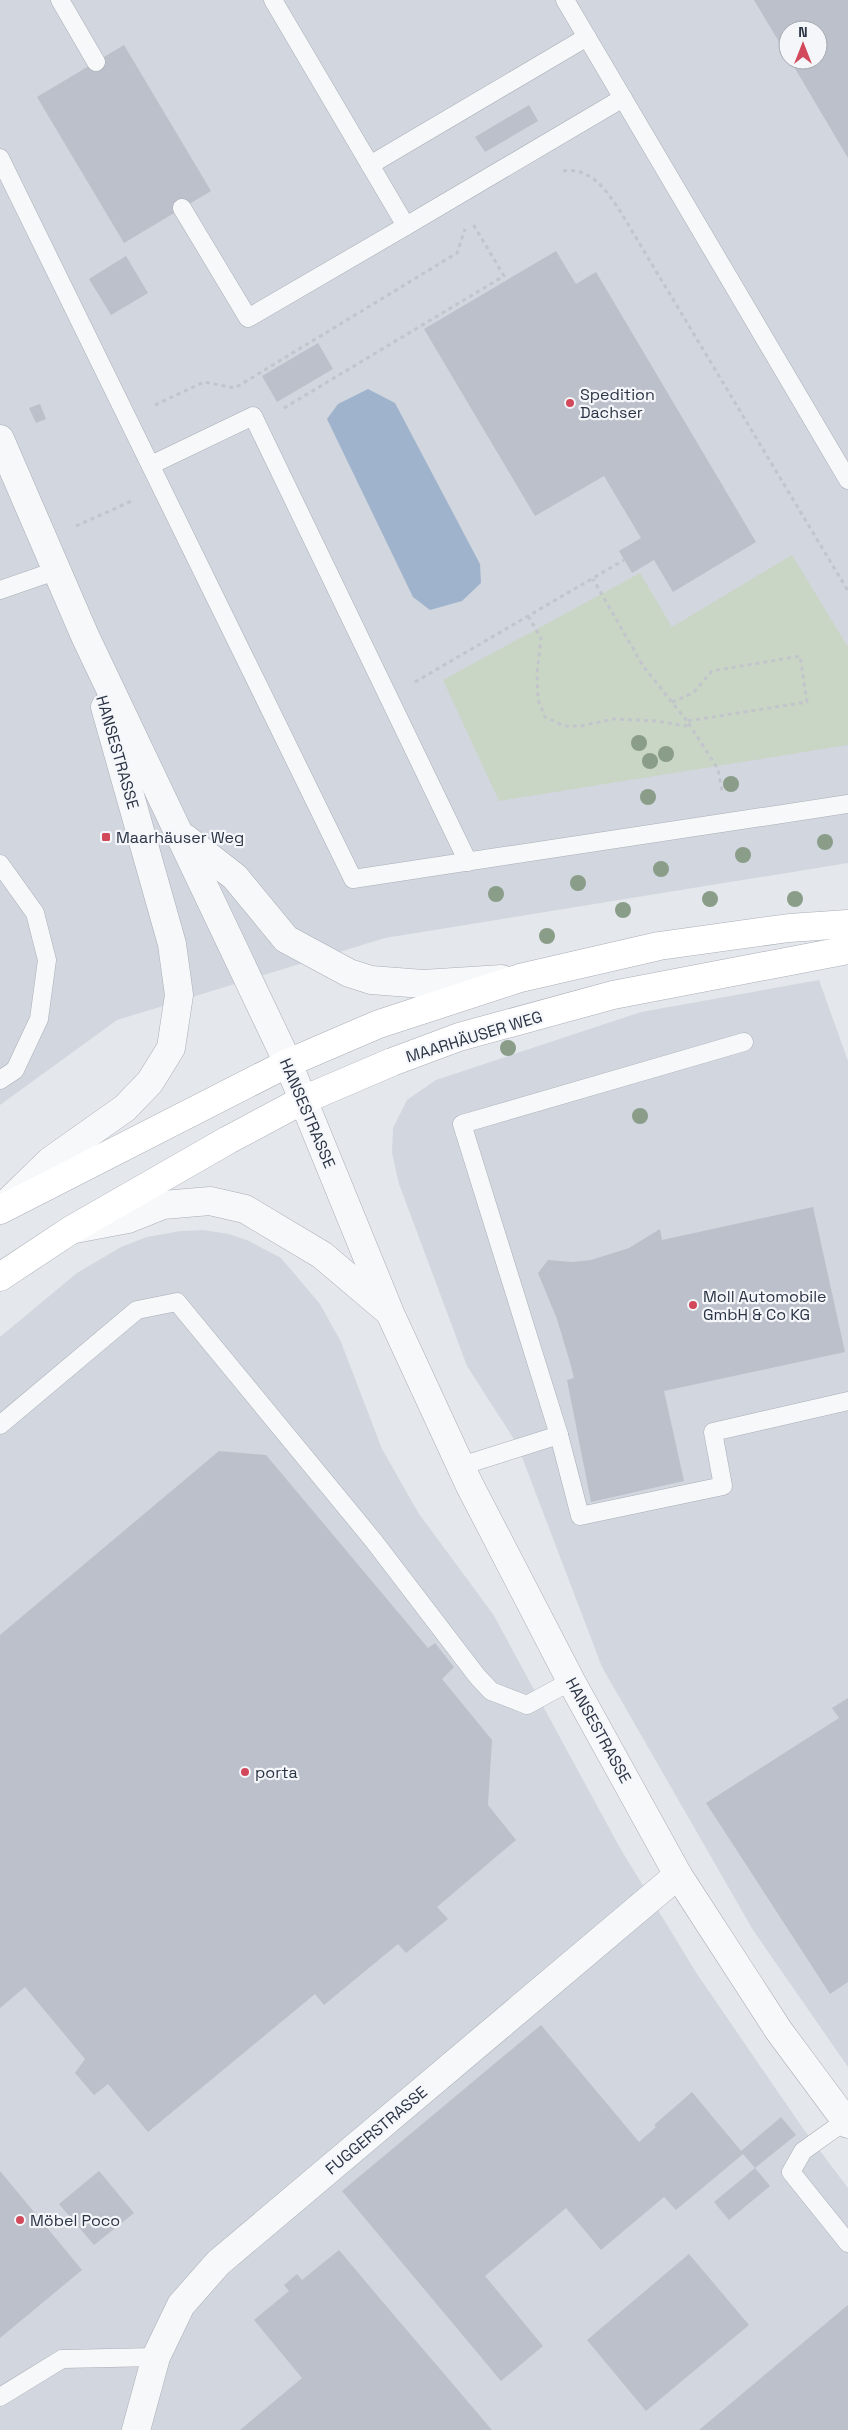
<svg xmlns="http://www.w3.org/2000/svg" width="848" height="2430" viewBox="0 0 848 2430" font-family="'Space Grotesk',sans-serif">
	<rect width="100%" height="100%" fill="#e4e7ec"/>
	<g fill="#d2d6de" fill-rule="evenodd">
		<path d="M0 0H848V863L385 938 117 1020 0 1105ZM788 30H818V60H788Z"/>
		<polygon points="819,980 848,1061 848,2067 753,1930 602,1667 517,1444 467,1366 399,1184 392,1153 393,1128 407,1100 436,1080 641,1012"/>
		<polygon points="203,1230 229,1234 249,1241 281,1258 320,1304 341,1342 382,1449 419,1514 493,1614 620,1848 697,1974 802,2127 848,2188 848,2430 0,2430 0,1337 77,1273 121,1247 147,1237 181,1231"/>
	</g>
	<polygon fill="#c9d6c5" points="792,555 848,647 848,745 499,801 443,680 640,573 672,627"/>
	<polygon fill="#9fb4cc" points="368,389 395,403 480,564 481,583 462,601 430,610 413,597 327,419 338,404"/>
	<g fill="#bbc0ca">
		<polygon points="754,0 848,0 848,158 790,60 818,60 818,30 788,30 788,57"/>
		<polygon points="124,45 211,191 124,243 37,97"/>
		<polygon points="529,105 538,121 485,152 475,137"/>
		<polygon points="556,251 576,284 596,272 756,542 673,592 654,560 632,573 619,551 641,538 604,476 535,516 424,329"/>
		<polygon points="126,256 148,293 111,315 89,279"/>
		<polygon points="318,343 333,369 277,402 262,376"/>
		<polygon points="40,404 46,419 36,423 29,408"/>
		<polygon points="813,1207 845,1352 664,1391 684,1481 591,1502 567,1380 574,1378 569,1359 557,1319 538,1273 548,1260 572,1262 591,1260 629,1248 660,1229 662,1240"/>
		<polygon points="219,1451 266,1455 428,1648 435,1643 454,1667 442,1679 492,1740 488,1805 516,1840 437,1907 448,1919 406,1953 398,1944 324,2005 315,1994 148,2132 108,2084 94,2095 75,2073 85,2059 25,1987 0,2008 0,1635"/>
		<polygon points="848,1698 848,1982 830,1994 706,1803 839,1718 832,1708"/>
		<polygon points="541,2025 639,2142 656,2127 654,2125 692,2092 741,2151 781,2117 796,2135 755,2168 743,2154 676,2210 664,2197 601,2250 566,2208 485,2276 543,2346 501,2381 342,2191"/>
		<polygon points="755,2168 770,2186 729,2220 714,2202"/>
		<polygon points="0,2171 82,2270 0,2338"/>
		<polygon points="99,2171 134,2213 94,2245 59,2204"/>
		<polygon points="339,2250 387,2307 492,2430 240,2430 302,2378 254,2320 289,2291 284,2285 297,2274 302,2280"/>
		<polygon points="689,2254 749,2325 646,2411 587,2340"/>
		<polygon points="848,2305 848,2430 699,2430 830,2320"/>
	</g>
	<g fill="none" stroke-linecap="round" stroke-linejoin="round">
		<g stroke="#a9aeb7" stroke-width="19">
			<g id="lane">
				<polyline points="60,0 96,62"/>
				<polyline points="565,0 848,480"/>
				<polyline points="0,158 353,879 848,804"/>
				<polyline points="370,165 587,37"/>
				<polyline points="182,208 248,318 406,226 273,0"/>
				<polyline points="406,226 623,98"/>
				<polyline points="151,465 253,416 468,862"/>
				<polyline points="0,590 58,570"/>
				<polyline points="0,864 35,913 47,960 39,1019 15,1070 0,1080"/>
				<polyline points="0,1425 137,1310 177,1302 373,1540 477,1676 491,1691 527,1705 571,1681"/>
				<polyline points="559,1435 580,1516 723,1486 713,1432 848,1401"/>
				<polyline points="461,1466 559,1435 462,1124 744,1042"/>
				<polyline points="845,2121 803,2151 791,2172 848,2243"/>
				<polyline points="0,2397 62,2359 156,2357"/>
			</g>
		</g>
		<g stroke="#a9aeb7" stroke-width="29">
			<g id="street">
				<polyline points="0,439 85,636 288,1063 390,1313 469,1484 571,1681 678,1875 779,2031 848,2124"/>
				<polyline points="185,838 235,877 286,939 349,973 371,980 423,984 502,979"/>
				<polyline points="7,1203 50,1161 125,1108 150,1082 171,1048 179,995 172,944 105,707"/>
				<polyline points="75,1229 128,1219 163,1205 210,1201 245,1209 322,1255 387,1310"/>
				<polyline points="136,2430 156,2357 181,2305 218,2263 678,1875"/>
			</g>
		</g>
		<g stroke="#a9aeb7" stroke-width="29">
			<g id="secondary">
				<polyline points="0,1210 288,1063 379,1024 520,978 659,946 789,928 848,924"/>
				<polyline points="0,1277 71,1230 228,1140 303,1100 392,1062 459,1037 613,995 848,950"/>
			</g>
		</g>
		<g stroke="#c2c5cb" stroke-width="3" stroke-dasharray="4 4" stroke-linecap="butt">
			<path d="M563 171C591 167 606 190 620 211L848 591"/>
			<polyline points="155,405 204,382 235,388 457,253 465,229"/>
			<polyline points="284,408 504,276 473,224"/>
			<polyline points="76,526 134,500"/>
			<polyline points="528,616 541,638 537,674 538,700 545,717 564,726 581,726 614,719 656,721 686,726 687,721 643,666 593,579"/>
			<polyline points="415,682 624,560"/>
			<polyline points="672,702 693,693 712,671 800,656 807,702 687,721 718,769 722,791"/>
		</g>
		<use href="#lane" stroke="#f7f8fa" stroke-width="18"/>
		<use href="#street" stroke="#f7f8fa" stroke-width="28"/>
		<use href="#secondary" stroke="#fff" stroke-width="28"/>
	</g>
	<g fill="#899d89">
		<circle cx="639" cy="743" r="8"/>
		<circle cx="666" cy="754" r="8"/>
		<circle cx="650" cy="761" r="8"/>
		<circle cx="731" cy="784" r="8"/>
		<circle cx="648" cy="797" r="8"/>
		<circle cx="825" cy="842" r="8"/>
		<circle cx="743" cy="855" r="8"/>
		<circle cx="661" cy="869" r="8"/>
		<circle cx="578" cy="883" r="8"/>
		<circle cx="496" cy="894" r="8"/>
		<circle cx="710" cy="899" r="8"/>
		<circle cx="795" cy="899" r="8"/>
		<circle cx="623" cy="910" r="8"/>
		<circle cx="547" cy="936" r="8"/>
		<circle cx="508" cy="1048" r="8"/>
		<circle cx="640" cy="1116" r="8"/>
	</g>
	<g fill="#d1495b" stroke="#f4f6f9" stroke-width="2">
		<circle cx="570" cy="403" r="5"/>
		<rect x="101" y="832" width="10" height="10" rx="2.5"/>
		<circle cx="693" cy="1305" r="5"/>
		<circle cx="245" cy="1772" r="5"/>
		<circle cx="20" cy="2220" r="5"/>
	</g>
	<g text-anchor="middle" stroke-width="4.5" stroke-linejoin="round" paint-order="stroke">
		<g font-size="16" fill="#2b3445" stroke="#f4f6f9" text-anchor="start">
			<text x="580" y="400">Spedition<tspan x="580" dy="18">Dachser</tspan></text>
			<text x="116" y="843">Maarhäuser Weg</text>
			<text x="703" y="1302">Moll Automobile<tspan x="703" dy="18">GmbH &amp; Co KG</tspan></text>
			<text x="255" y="1778">porta</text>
			<text x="30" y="2226">Möbel Poco</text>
		</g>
		<g font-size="16" fill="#2b3445" stroke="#f4f6f9">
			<text transform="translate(118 752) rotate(74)" y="6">HANSESTRASSE</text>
			<text transform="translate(474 1036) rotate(-17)" y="6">MAARHÄUSER WEG</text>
			<text transform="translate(308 1113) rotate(67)" y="6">HANSESTRASSE</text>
			<text transform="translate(599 1730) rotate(61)" y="6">HANSESTRASSE</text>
			<text transform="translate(376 2130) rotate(-40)" y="6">FUGGERSTRASSE</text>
		</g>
	</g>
	<g transform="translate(803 45)"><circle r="24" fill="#f4f6f9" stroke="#a4a8b1"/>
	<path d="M0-4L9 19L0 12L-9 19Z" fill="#d1495b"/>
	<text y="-8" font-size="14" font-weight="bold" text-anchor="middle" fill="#2b3445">N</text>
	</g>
</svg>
